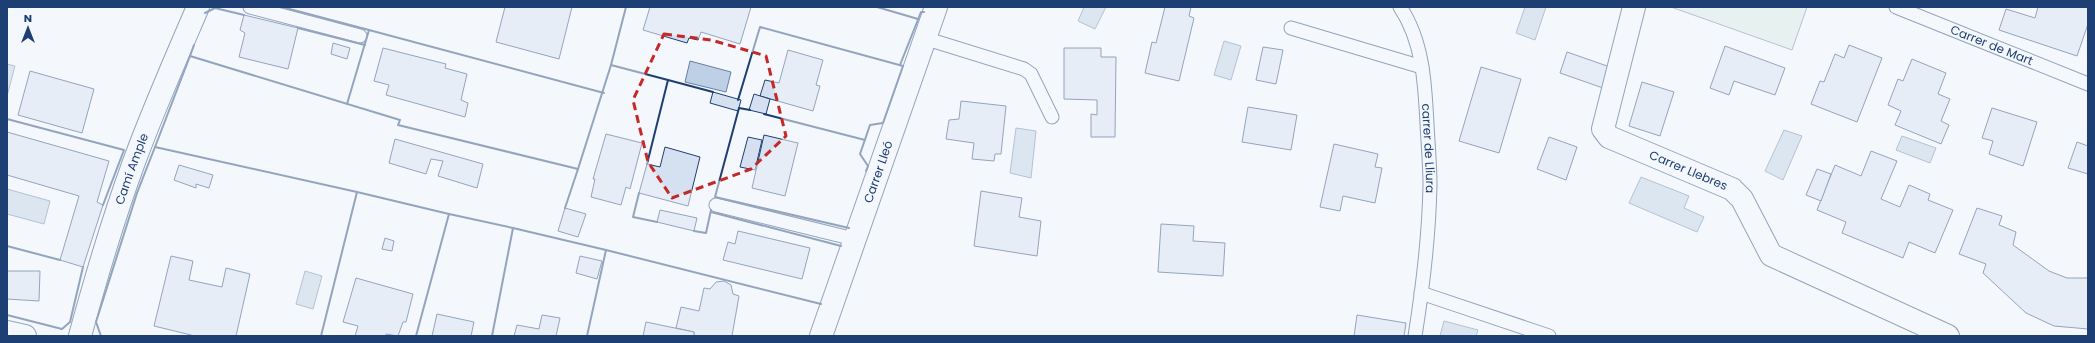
<svg xmlns="http://www.w3.org/2000/svg" width="2095" height="343" viewBox="0 0 2095 343" font-family="Poppins,sans-serif">
	<rect width="100%" height="100%" fill="#f4f7fb"/>
	<polygon fill="#d7e8df" stroke="#687fa3" points="1671,7 1807,7 1792,50"/>
	<g fill="#bed0e5" stroke="#687fa3">
		<polygon points="1084,7 1106,7 1095,29 1078,21"/>
		<polygon points="1525,7 1546,7 1535,40 1516,33"/>
		<polygon points="1224,41 1241,46 1231,80 1214,75"/>
		<polygon points="690,61 731,72 726,92 685,82"/>
		<polygon points="7,64 15,66 7,96"/>
		<polygon points="1016,128 1036,131 1031,178 1010,173"/>
		<polygon points="1784,130 1802,136 1783,180 1765,171"/>
		<polygon points="1902,136 1936,148 1930,163 1896,150"/>
		<polygon points="1641,177 1689,196 1684,208 1704,217 1697,232 1629,203"/>
		<polygon points="7,189 50,201 44,224 7,214"/>
		<polygon points="305,271 322,276 313,309 296,304"/>
		<polygon points="1444,321 1478,330 1476,336 1440,336"/>
	</g>
	<g fill="#d5e0f0" stroke="#1d3f73">
		<polygon points="505,7 572,7 559,59 496,42"/>
		<polygon points="650,7 751,7 740,44 701,32 698,40 689,38 687,43 643,30"/>
		<polygon points="1165,7 1191,7 1189,16 1194,18 1179,81 1145,73 1152,42 1156,43"/>
		<polygon points="2038,7 2088,7 2088,24 2077,56 1999,30 2006,9 2035,18"/>
		<polygon points="244,15 298,28 288,69 239,57 245,33 240,30"/>
		<polygon points="333,43 350,48 347,59 331,54"/>
		<polygon points="1849,45 1882,58 1857,122 1811,104 1820,81 1824,82 1835,54 1844,58"/>
		<polygon points="1725,46 1785,68 1775,95 1734,81 1729,95 1710,88"/>
		<polygon points="1263,47 1283,50 1276,84 1256,80"/>
		<polygon points="383,48 446,64 445,68 467,74 461,100 468,103 465,117 386,95 389,85 374,81"/>
		<polygon points="1064,48 1101,48 1101,57 1116,57 1115,137 1091,137 1091,114 1097,115 1097,100 1064,99"/>
		<polygon points="788,50 823,60 816,85 820,86 813,111 760,96 765,80 779,83"/>
		<polygon points="1567,52 1610,67 1603,88 1560,73"/>
		<polygon points="1912,59 1946,73 1938,94 1950,99 1941,121 1949,125 1941,144 1895,125 1901,111 1888,105 1898,79 1903,81"/>
		<polygon points="1481,67 1521,79 1499,153 1459,141"/>
		<polygon points="30,71 94,89 82,133 18,115"/>
		<polygon points="1642,82 1674,92 1660,136 1629,126"/>
		<polygon points="713,92 741,100 738,111 710,103"/>
		<polygon points="754,94 770,99 766,114 749,110"/>
		<polygon points="961,101 1006,106 1001,154 995,154 994,161 972,159 974,143 946,139 949,120 959,119"/>
		<polygon points="1248,107 1297,115 1291,150 1242,142"/>
		<polygon points="1992,108 2037,122 2023,166 1989,154 1993,141 1982,138"/>
		<polygon points="7,132 109,161 97,202 103,205 83,267 60,260 79,196 7,175"/>
		<polygon points="606,134 642,143 630,189 626,187 621,205 591,197 595,179 593,179"/>
		<polygon points="764,135 798,143 785,196 752,188"/>
		<polygon points="748,137 762,140 755,170 740,167"/>
		<polygon points="1549,137 1577,147 1566,180 1537,169"/>
		<polygon points="395,139 483,164 477,188 438,176 443,161 431,159 426,174 389,163"/>
		<polygon points="2077,142 2088,146 2088,174 2068,168"/>
		<polygon points="1334,144 1378,154 1375,167 1382,168 1375,203 1343,196 1340,211 1320,207"/>
		<polygon points="665,147 700,157 688,206 639,193 647,164 660,167"/>
		<polygon points="1871,151 1897,161 1881,199 1900,207 1909,185 1930,194 1928,200 1953,210 1935,253 1909,242 1903,258 1842,233 1846,222 1817,210 1835,165 1861,176"/>
		<polygon points="179,165 213,175 209,188 196,184 196,188 174,180"/>
		<polygon points="1817,169 1831,174 1821,201 1806,195"/>
		<polygon points="981,191 1022,198 1019,217 1041,221 1037,256 974,246"/>
		<polygon points="565,208 586,214 578,237 558,231"/>
		<polygon points="1977,208 2002,216 1999,225 2016,232 2013,245 2049,271 2067,278 2088,278 2088,329 2054,326 2026,313 1983,273 1986,264 1959,254"/>
		<polygon points="660,210 697,218 694,231 657,222"/>
		<polygon points="1161,224 1194,226 1193,241 1225,243 1223,276 1158,272"/>
		<polygon points="738,231 810,248 802,279 723,260 728,242 735,244"/>
		<polygon points="385,238 394,241 392,251 382,249"/>
		<polygon points="171,256 193,261 189,280 222,287 226,268 250,274 236,336 195,336 154,326"/>
		<polygon points="580,256 602,261 597,279 576,273"/>
		<polygon points="7,271 40,271 39,301 7,299"/>
		<polygon points="356,278 413,294 406,322 403,322 398,336 386,334 386,336 355,336 358,326 343,322"/>
		<polygon points="724,281 731,285 733,294 739,296 732,336 694,336 694,332 676,328 681,307 699,311 704,288 710,289 716,282"/>
		<polygon points="437,314 474,322 471,336 432,336"/>
		<polygon points="542,315 560,318 556,336 514,336 517,325 539,329"/>
		<polygon points="1357,315 1406,323 1404,336 1354,336"/>
		<polygon points="646,322 694,332 694,336 643,336"/>
	</g>
	<g fill="none" stroke-linecap="round" stroke-linejoin="round">
		<g stroke="#1d3f73" stroke-width="15">
			<g id="service">
				<polyline points="250,7 360,36"/>
				<path id="s1" d="M1400 7C1423 41 1425 84 1427 124 1428 144 1430 165 1430 185 1429 236 1423 286 1415 336"/>
				<path id="s2" d="M1896 7 2088 84"/>
				<polyline points="1291,28 1422,67"/>
				<polyline points="924,38 1024,69 1031,74 1052,117"/>
				<polyline points="716,205 854,239"/>
				<polyline points="1421,293 1549,336"/>
			</g>
		</g>
		<g stroke="#1d3f73" stroke-width="24">
			<g id="minor">
				<path id="s3" d="M1634 7 1603 129 1609 137 1732 189 1742 199 1771 255 1948 336"/>
				<path id="s4" d="M80 336C96 277 113 219 134 162 153 110 176 58 198 7"/>
				<path id="s5" d="M821 336 936 7"/>
			</g>
		</g>
		<g stroke="#1d3f73" stroke-width="24">
			<polyline id="tertiary" points="7,332 25,336"/>
		</g>
		<use href="#service" stroke="#f4f7fb" stroke-width="13"/>
		<use href="#minor" stroke="#f4f7fb" stroke-width="22"/>
		<use href="#tertiary" stroke="#f4f7fb" stroke-width="22"/>
		<g stroke="#1d3f73" stroke-width="2">
			<polyline points="282,7 369,30"/>
			<polyline points="877,7 918,19"/>
			<polyline points="205,13 215,8 244,15"/>
			<polyline points="298,28 365,45"/>
			<polyline points="190,56 194,45"/>
			<polyline points="611,65 626,7"/>
			<polyline points="900,65 921,12 924,12"/>
			<polyline points="668,80 713,92"/>
			<polyline points="738,100 760,27 903,66 883,123 870,125 860,154 868,166 866,171"/>
			<polyline points="347,104 369,30 604,93"/>
			<polyline points="750,110 739,108 715,197 849,228"/>
			<polyline points="764,114 865,140"/>
			<polyline points="7,119 124,150 103,205"/>
			<polyline points="578,169 611,65 668,80 647,164"/>
			<polyline points="357,192 155,147 190,56 400,120 398,125 578,169 565,208"/>
			<polyline points="639,193 633,217 657,222"/>
			<polyline points="711,212 841,246"/>
			<polyline points="694,231 706,233 711,210"/>
			<polyline points="7,246 60,260"/>
			<polyline points="7,315 62,329 70,322 83,267"/>
			<polyline points="101,336 96,322 137,193 155,147"/>
			<polyline points="321,336 357,192 449,214"/>
			<polyline points="416,336 449,214 513,228"/>
			<polyline points="492,336 513,228 606,250"/>
			<polyline points="587,336 606,250 821,304"/>
		</g>
	</g>
	<path d="M0 0H2095V343H0ZM664 34 711 40 766 56 786 136 751 169 672 198 648 162 633 100Z" fill="#f4f7fb" fill-opacity=".55" fill-rule="evenodd"/>
	<path fill="none" stroke="#c62828" stroke-width="3" stroke-dasharray="8 5" stroke-linejoin="round" d="M664 34 711 40 766 56 786 136 751 169 672 198 648 162 633 100Z"/>
	<g text-anchor="middle" stroke-width="3" stroke-linejoin="round" paint-order="stroke">
		<g font-size="12" fill="#1d3f73" stroke="#f4f7fb">
			<text dy="4" stroke="none"><textPath href="#s2" startOffset="103">Carrer de Mart</textPath></text>
			<text dy="4" stroke="none"><textPath href="#s1" startOffset="146">carrer de Lliura</textPath></text>
			<text dy="4" stroke="none"><textPath href="#s4" startOffset="175">Camí Ample</textPath></text>
			<text dy="4" stroke="none"><textPath href="#s5" startOffset="174">Carrer Lleó</textPath></text>
			<text dy="4" stroke="none"><textPath href="#s3" startOffset="222">Carrer Llebres</textPath></text>
		</g>
	</g>
	<rect width="2095" height="343" fill="none" stroke="#1d3f73" stroke-width="16"/>
	<g transform="translate(28 28)" stroke="#f4f7fb" stroke-width="3" paint-order="stroke">
	<path d="M0-3L7 15L0 10L-7 15Z" fill="#1d3f73"/>
	<text y="-6" font-size="11" font-weight="bold" text-anchor="middle" fill="#1d3f73">N</text>
	</g>
</svg>
